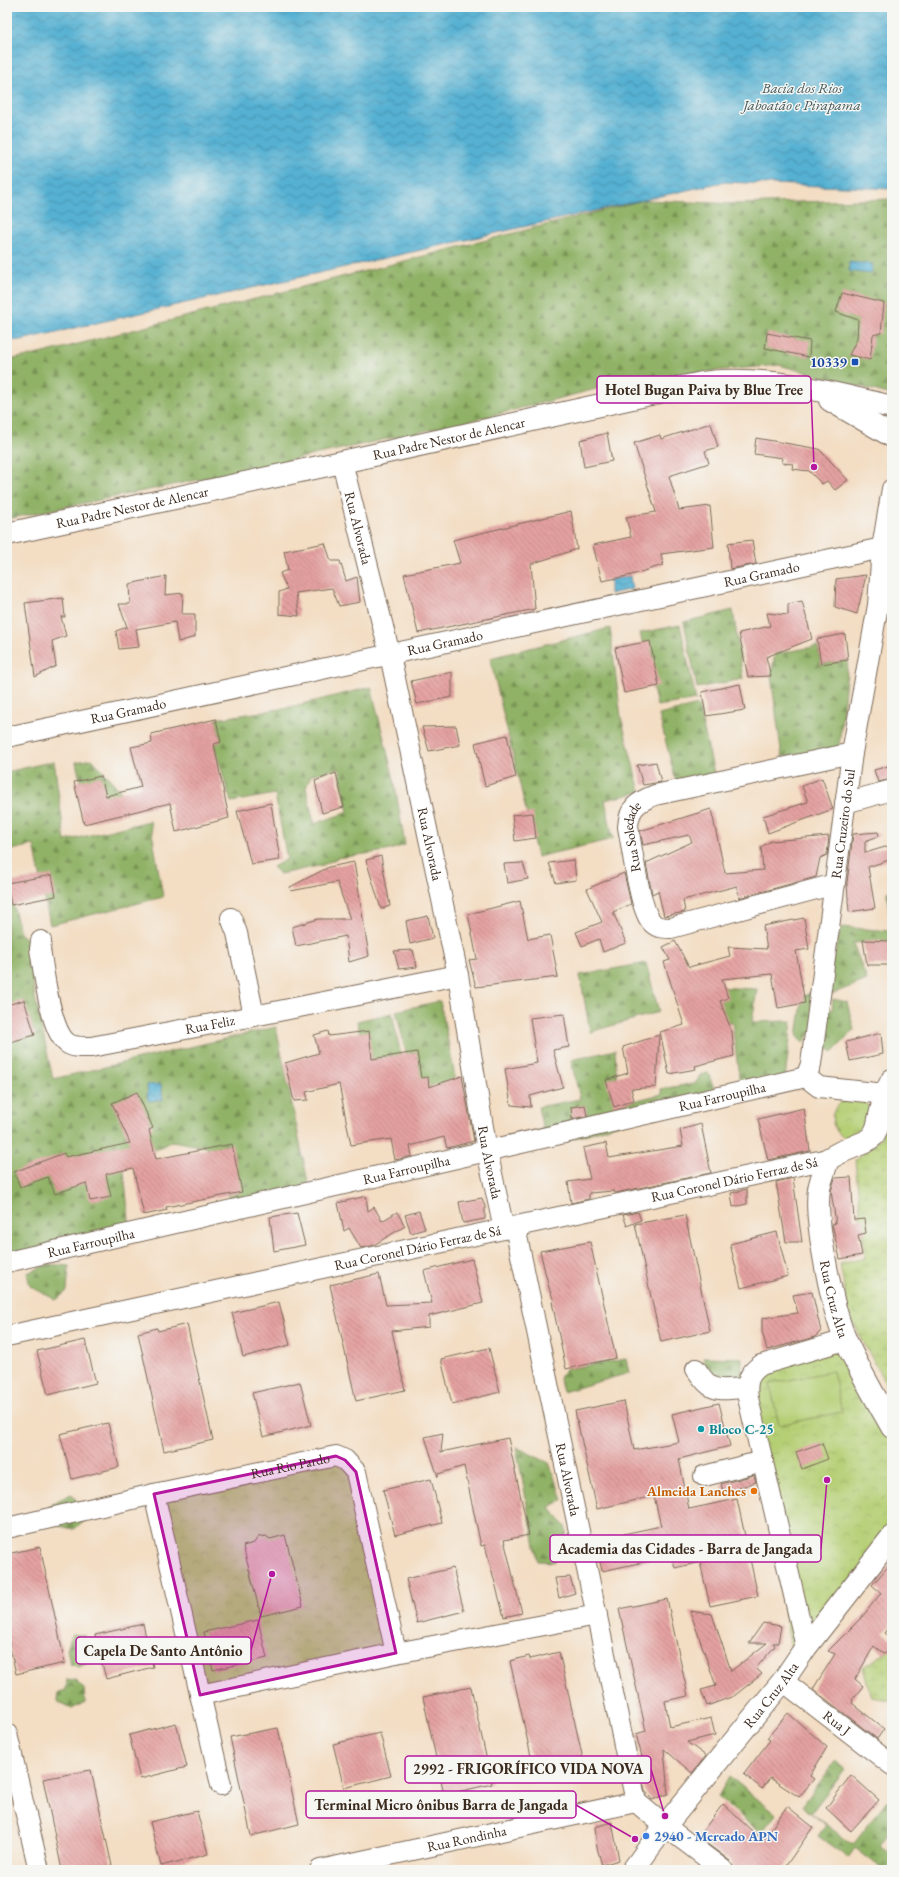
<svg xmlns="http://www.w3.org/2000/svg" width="899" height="1877" viewBox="0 0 899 1877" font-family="'EB Garamond',serif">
	<defs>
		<pattern id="forest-firs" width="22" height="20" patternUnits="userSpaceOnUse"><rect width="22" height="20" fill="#90b266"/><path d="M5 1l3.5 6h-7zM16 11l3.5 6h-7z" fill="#779153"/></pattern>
		<pattern id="wetland-marsh" width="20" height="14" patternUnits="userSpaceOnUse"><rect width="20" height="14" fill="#b5cf75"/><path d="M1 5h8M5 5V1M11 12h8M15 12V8" fill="none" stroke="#9db265"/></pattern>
		<pattern id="park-crowns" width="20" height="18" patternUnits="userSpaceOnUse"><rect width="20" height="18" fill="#b5cf75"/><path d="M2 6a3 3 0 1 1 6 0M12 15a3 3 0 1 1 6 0" fill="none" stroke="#9db265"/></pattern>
		<pattern id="water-waves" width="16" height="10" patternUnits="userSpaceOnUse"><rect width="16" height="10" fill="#54b0d2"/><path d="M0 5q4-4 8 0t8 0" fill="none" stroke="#478faa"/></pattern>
		<pattern id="building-back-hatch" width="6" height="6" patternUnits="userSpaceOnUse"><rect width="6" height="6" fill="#e4a1a0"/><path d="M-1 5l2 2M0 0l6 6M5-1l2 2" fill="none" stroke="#ba8382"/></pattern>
	</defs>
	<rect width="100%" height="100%" fill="#f6f6f2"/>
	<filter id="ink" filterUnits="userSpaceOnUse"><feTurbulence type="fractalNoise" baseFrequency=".025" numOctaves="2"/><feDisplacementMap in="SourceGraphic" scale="8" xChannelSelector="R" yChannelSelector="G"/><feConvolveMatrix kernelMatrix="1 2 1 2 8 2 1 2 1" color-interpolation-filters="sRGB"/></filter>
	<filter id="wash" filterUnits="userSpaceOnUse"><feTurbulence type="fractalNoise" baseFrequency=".012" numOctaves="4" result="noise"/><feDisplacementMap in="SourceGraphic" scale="16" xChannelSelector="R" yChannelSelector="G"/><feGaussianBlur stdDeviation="0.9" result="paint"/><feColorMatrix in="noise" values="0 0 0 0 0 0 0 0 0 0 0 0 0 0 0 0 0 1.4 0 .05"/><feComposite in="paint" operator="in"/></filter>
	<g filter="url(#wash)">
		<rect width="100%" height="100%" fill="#f3ddc3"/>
		<g fill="url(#forest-firs)" stroke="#666e42" fill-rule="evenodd">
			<polygon points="892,199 892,395 779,365 712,371 600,388 474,420 226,474 7,519 7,360 39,354 644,200 736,204"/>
			<polygon points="733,610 743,679 697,688 684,622"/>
			<polygon points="680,625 696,700 657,706 640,633"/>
			<polygon points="610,628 621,717 640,792 605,800 613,839 537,857 490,658"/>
			<polygon points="818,646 821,664 848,660 839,747 782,757 771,676 775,654"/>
			<path d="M371 687 394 779 405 845 386 851 337 858 323 865 280 874 273 867 287 859 275 794 231 802 214 744 221 742 216 719 286 708ZM339 768 348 812 314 824 306 788 311 775Z"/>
			<polygon points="698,705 715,777 677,786 659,715"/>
			<polygon points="92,759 123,794 95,805 82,789 76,762"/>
			<polygon points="54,761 65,841 150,821 163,897 50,925 34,845 7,851 7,772"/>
			<polygon points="7,879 20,933 28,940 34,993 53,1079 276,1027 309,1187 231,1205 212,1148 172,1141 137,1160 123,1162 130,1230 7,1258"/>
			<polygon points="892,891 892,941 853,943 867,980 824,997 841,927 891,931 887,892"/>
			<polygon points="646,963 659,1012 590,1032 580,975"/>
			<polygon points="712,987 757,989 752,1022 792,1021 785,1078 740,1084 732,1022 713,1022"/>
			<polygon points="811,992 832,1011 833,999 847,1002 854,1030 833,1052 810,1034 803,1043 797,1035 803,997"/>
			<polygon points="440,1001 457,1087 415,1090 396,1011"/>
			<polygon points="392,1013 403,1065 369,1074 357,1021"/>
			<polygon points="615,1050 618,1105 662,1094 661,1089 696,1083 700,1075 708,1073 716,1093 547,1147 538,1107 580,1099 571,1060"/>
			<polygon points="49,1264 69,1266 67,1291 56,1300 30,1286 27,1273"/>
			<polygon points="703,1357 742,1358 741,1383 716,1380 705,1365"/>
			<polygon points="626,1359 629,1373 563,1392 559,1377 567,1369"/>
			<polygon points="516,1447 549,1463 563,1500 549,1507 566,1528 566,1551 555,1562 538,1561"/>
			<path d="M71 1494C78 1502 86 1511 85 1521L74 1529 54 1525 51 1504Z"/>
			<polygon points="72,1634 85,1636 95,1648 94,1660 79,1667 70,1664 67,1649"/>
			<polygon points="67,1679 75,1680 84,1688 85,1702 72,1709 57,1702 58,1692 66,1690"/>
			<polygon points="835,1762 845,1769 811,1813 853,1845 887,1800 892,1804 892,1828 879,1845 892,1854 892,1870 884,1870 855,1848 848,1858 818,1836 826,1825 802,1806"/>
			<polygon points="729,1776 776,1814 761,1833 718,1797"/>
		</g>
		<g fill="url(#wetland-marsh)" stroke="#787c4a">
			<polygon points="892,1106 892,1396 849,1315 840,1264 865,1258 855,1160 880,1139"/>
			<polygon points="892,1649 892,1700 871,1697 863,1667"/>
		</g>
		<g fill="url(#park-crowns)" stroke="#787c4a">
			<path d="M849 1098 863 1100 873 1110 871 1130 846 1139C827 1128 828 1105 849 1098Z"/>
			<polygon points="844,1342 892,1431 892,1528 792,1655 742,1370"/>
			<polygon points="345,1460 396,1653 200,1695 154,1494"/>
		</g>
		<polygon fill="#b5cf75" stroke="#787c4a" points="833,1371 842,1412 779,1425 770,1384"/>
		<g fill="url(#water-waves)" stroke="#486d78">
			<polygon points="7,7 892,7 892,189 723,182 21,340 7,341"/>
			<polygon points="849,262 873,264 871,274 849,271"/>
			<polygon points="630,576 632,589 610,594 610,580"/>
			<polygon points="161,1084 163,1100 148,1101 147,1085"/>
		</g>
		<g id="blocks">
			<g fill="url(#building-back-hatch)">
				<polygon points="842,293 884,303 881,333 873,335 870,360 849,355 857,339 858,320 836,312"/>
				<polygon points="767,333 810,341 809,357 765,348"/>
				<polygon points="711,423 718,447 705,451 709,463 669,476 679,510 710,506 714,547 661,554 663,565 628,576 602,581 593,545 631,537 626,517 656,512 634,443 660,435 661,439"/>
				<polygon points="607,433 612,461 584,467 580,440"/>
				<polygon points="756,438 819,449 848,480 835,490 827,481 822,484 809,471 792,469 793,464 782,463 783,458 754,454"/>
				<polygon points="571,511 577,549 531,564 535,609 418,633 404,574 460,563 453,540"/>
				<polygon points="752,540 756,564 730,569 728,543"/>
				<polygon points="325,543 331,561 340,561 346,581 357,577 360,602 339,606 332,588 296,593 299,616 279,614 279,592 287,589 280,573 288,570 284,551"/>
				<polygon points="866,575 857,614 835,607 836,579"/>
				<polygon points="166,576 165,595 183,593 182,614 195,614 195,637 178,642 175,622 136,629 139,647 119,649 116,631 127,627 119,604 130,604 129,584"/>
				<polygon points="63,598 65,617 61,617 66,636 52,641 56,666 35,677 25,603"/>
				<polygon points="802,601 812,639 766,657 771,676 748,677 739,633 770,626 767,613 788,615 788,604"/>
				<polygon points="845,634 848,660 821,664 817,639"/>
				<polygon points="650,641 659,686 624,693 615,648"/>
				<polygon points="452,672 452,697 417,704 411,681"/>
				<polygon points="740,684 745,710 706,716 702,692"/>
				<polygon points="216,719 221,742 214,744 229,818 176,832 170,803 84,824 74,782 101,776 106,796 141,787 131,747 152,743 151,734"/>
				<polygon points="456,726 460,745 429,751 422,727"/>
				<polygon points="507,735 516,777 485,786 475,743"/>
				<polygon points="656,762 661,782 643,785 637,765"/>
				<polygon points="892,765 892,779 878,782 874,770"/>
				<polygon points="336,773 344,807 322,813 315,781"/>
				<polygon points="822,778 833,809 768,833 763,816 808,802 802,786"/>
				<polygon points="271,803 280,860 251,864 237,811"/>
				<polygon points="711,809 725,873 763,870 761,847 771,841 829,836 827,855 820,858 816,877 739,898 737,886 683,900 685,912 664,916 658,891 652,894 646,863 692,842 689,835 643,845 640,831"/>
				<polygon points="533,813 536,838 515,841 512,815"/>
				<polygon points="878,832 879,836 865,841 865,853 892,845 892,859 868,867 875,908 849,912 847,883 853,834"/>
				<polygon points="381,856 390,906 381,909 366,860"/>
				<polygon points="574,860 576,880 556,883 549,863"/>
				<polygon points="354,862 369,956 349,962 346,936 296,946 292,927 318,919 350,919 337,882 291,891 290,887 329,867"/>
				<polygon points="523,863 528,879 507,883 504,864"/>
				<polygon points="624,873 631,904 613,912 626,943 603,952 599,939 582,946 576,932 602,922 587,889"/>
				<polygon points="52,875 56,896 11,905 7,883"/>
				<polygon points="520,901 528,939 550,935 558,977 476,987 469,960 477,959 468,914"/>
				<polygon points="428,916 433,938 410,944 406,921"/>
				<polygon points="804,918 809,949 796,951 805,1003 778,1008 772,974 722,979 728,998 720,1001 732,1032 734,1056 695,1066 696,1069 669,1074 660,1032 684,1025 664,962 670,960 663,947 675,941 689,967 730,956 728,947 767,949 763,926"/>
				<polygon points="863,940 892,941 892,965 867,965"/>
				<polygon points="413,950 417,967 399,969 394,951"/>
				<polygon points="24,1000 35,1035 7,1043 7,1005"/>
				<polygon points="564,1014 569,1047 553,1050 563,1087 530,1096 531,1107 511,1105 505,1069 537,1063 530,1018"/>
				<polygon points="328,1031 329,1036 369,1031 372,1059 417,1052 421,1078 428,1077 429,1087 462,1076 474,1141 447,1148 444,1137 410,1146 412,1156 395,1160 391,1139 351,1145 339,1084 306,1092 308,1100 294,1101 285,1063 319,1053 314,1035"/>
				<polygon points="881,1033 883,1054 850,1061 846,1042"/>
				<polygon points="659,1035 656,1087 631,1089 634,1100 614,1107 606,1080 628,1073 623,1047"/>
				<polygon points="137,1092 153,1128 149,1130 156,1159 232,1144 242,1192 166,1207 167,1210 144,1215 133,1168 106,1174 111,1197 90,1201 86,1183 55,1194 48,1177 20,1187 14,1172 64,1153 66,1157 130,1143 112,1103"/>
				<polygon points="585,1105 587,1116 572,1119 571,1107"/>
				<polygon points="804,1108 810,1151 768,1160 758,1119"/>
				<polygon points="701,1124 711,1173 615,1193 614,1191 589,1193 589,1199 571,1203 568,1182 590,1179 583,1148 606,1143 609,1158 683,1146 680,1130"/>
				<polygon points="851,1177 854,1220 864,1219 866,1233 858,1235 862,1255 840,1259 832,1224 836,1223 831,1191 835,1178"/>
				<polygon points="793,1178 802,1242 786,1242 776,1182"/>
				<polygon points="747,1189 747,1204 733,1207 731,1193"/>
				<polygon points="366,1196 368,1211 374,1207 382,1221 397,1212 405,1226 372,1246 361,1248 349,1228 344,1231 338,1203"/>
				<polygon points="482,1198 485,1207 485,1219 463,1223 459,1202"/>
				<polygon points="419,1211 425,1229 411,1233 405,1215"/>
				<polygon points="638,1212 641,1220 627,1226 623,1215"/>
				<polygon points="297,1213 305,1245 274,1251 270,1217"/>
				<polygon points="685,1215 710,1331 661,1342 635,1224"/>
				<polygon points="777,1232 788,1276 741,1288 730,1244"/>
				<polygon points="590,1242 616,1358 566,1369 552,1302 554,1301 549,1288 540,1251"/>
				<polygon points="472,1259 483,1303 429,1316 429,1327 392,1331 405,1390 356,1401 330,1285 379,1274 386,1305 432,1303 424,1271"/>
				<polygon points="812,1292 821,1331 815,1337 767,1350 762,1331 762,1318 798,1313 793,1295"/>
				<polygon points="279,1302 290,1345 243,1357 232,1313"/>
				<polygon points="187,1324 213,1440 164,1451 138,1333 157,1328 158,1331"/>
				<polygon points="85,1340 96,1383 48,1395 37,1351"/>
				<polygon points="489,1348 500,1392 452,1404 441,1359"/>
				<polygon points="300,1382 311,1425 263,1437 252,1393"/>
				<polygon points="624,1401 634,1450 679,1442 672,1414 719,1403 730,1446 679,1459 689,1509 737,1499 758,1596 710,1606 700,1562 675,1568 672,1556 602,1571 595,1540 661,1526 654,1496 597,1509 575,1411"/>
				<polygon points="108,1423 119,1467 72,1479 60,1434"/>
				<polygon points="443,1433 441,1452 508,1438 529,1535 504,1540 522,1613 504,1617 485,1545 481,1546 464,1466 438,1474 438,1477 425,1437"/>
				<polygon points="822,1443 828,1459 802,1469 796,1452"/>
				<polygon points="754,1475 756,1482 724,1493 721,1484"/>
				<polygon points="431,1479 442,1523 395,1535 383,1490"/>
				<polygon points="285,1535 303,1606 261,1616 243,1546 254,1543 258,1537 266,1536 270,1539"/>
				<polygon points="40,1547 65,1663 16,1674 7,1633 7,1554"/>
				<polygon points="892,1562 892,1623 884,1633 892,1640 892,1649 884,1654 874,1646 855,1679 863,1686 852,1700 853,1701 852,1703 884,1729 877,1739 813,1689 835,1654 828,1651 862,1617 881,1593 872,1585"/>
				<polygon points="453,1568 464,1611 417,1623 406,1579"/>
				<polygon points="570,1577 575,1593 559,1598 555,1578"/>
				<polygon points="667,1599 688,1696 665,1701 670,1727 711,1718 715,1735 687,1742 706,1756 692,1773 664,1749 668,1794 652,1800 645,1791 638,1758 642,1757 636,1734 646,1731 619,1609"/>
				<polygon points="690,1611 712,1614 731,1671 767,1643 749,1643 763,1623 781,1626 778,1643 773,1643 775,1646 756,1668 762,1674 734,1696 707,1706 701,1690 716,1686"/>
				<polygon points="258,1620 267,1658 213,1670 204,1632"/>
				<polygon points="143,1624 153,1667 106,1679 95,1635"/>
				<polygon points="559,1652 585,1768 536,1779 510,1661 529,1656 530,1659"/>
				<polygon points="471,1687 492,1784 444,1795 423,1697"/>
				<polygon points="788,1713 827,1747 810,1776 814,1779 799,1797 770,1778 762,1789 744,1774 770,1740 767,1738"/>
				<polygon points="176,1723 187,1767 140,1779 129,1735"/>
				<polygon points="278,1728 299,1824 251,1836 230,1737"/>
				<polygon points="380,1733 391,1776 344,1788 333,1744"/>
				<polygon points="91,1770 112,1866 94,1870 62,1870 43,1779"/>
				<polygon points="851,1775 879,1800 851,1831 826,1808"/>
				<polygon points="723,1804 763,1841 787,1806 813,1827 783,1870 734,1870 730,1861 698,1837"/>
				<polygon points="197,1811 208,1854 161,1866 150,1822"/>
				<polygon points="612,1822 619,1860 602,1865 597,1848 595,1827"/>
			</g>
		</g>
	</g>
	<g filter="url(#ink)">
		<use href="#blocks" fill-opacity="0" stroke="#7b6958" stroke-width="1"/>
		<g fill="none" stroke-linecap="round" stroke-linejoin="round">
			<g stroke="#7b6958" stroke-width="22">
				<g id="street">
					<path id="s1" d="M342 462 390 655 458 975 487 1151 504 1229"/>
					<path id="s2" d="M7 737 882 548"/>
					<polyline points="845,803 892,790"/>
					<path id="s3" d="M835 884 671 928C663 928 655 928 650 920 639 905 632 847 628 827 629 808 637 802 655 795L852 753"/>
					<polyline points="231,918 237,933 254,1016"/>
					<path id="s4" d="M41 941 40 949C44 972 50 1030 67 1043 74 1048 82 1047 91 1047L254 1016 458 975"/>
					<path id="s5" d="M885 1094 819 1087 806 1077 811 1064 852 753 878 605 882 548 892 489"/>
					<path id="s6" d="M515 1227 636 1802"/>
					<path id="s7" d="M7 1262 806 1077"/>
					<path id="s8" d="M7 1336 828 1159"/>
					<path d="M696 1369C713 1395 717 1389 746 1388"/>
					<polyline points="704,1476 763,1461"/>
					<polyline points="154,1494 221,1785"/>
					<path id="s9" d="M7 1528 154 1494 336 1456 345 1460 356 1472 396 1653"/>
					<path d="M806 1647 748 1398C746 1382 748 1374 761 1365L845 1340"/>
					<path id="s10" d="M783 1681 892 1765"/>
					<polyline points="200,1695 396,1653 597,1615"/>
					<polyline points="7,1734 39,1870"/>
					<polyline points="636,1802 665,1826 723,1870"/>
					<path id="s11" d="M320 1870 636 1802"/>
				</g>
			</g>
			<g stroke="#7b6958" stroke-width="24">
				<g id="secondary">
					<path id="s12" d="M892 1080 885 1094 877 1128 873 1136 865 1142 841 1152 828 1159C825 1169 821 1179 819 1189 814 1220 833 1312 846 1341 859 1370 876 1399 892 1427"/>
					<path id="s13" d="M633 1870 665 1826 783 1681 806 1647 892 1537"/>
				</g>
			</g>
			<g stroke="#7b6958" stroke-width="24">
				<g id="primary">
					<polyline points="830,400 892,436"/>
					<path id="s14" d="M7 534 342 462 682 387C695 385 708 381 721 381 779 378 836 394 892 407"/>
				</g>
			</g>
			<use href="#street" stroke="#fff" stroke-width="20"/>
			<use href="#secondary" stroke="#fff" stroke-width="22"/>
			<use href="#primary" stroke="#fff" stroke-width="22"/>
		</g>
	</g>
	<path fill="#b5179e" fill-opacity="0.2" stroke="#b5179e" stroke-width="3" stroke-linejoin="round" d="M336 1456 345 1460 356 1472 396 1653 200 1695 154 1494Z"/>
	<rect fill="#1a4fb4" stroke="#f6f6f2" stroke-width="1.5" x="851" y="358" width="8" height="8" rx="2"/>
	<circle fill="#0f9aa8" stroke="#f6f6f2" stroke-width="1.5" cx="701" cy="1429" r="4"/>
	<circle fill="#e8710a" stroke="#f6f6f2" stroke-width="1.5" cx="754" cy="1491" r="4"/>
	<circle fill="#3f7fe0" stroke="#f6f6f2" stroke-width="1.5" cx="646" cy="1836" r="4"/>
	<g text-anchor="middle" stroke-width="3" stroke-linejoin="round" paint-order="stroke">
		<g font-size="14" font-weight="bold" fill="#164399" stroke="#f6f6f2" text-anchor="end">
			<text x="847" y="367">10339</text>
		</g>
		<g font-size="14" fill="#3b2a1e" stroke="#f6f6f2">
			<text dy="5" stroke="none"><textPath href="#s14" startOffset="452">Rua Padre Nestor de Alencar</textPath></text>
			<text dy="5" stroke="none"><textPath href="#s14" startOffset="128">Rua Padre Nestor de Alencar</textPath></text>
			<text dy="5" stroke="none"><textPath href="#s1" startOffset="68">Rua Alvorada</textPath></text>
			<text dy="5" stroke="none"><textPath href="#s2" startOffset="772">Rua Gramado</textPath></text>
			<text dy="5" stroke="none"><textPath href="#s2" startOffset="448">Rua Gramado</textPath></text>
			<text dy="5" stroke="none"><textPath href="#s2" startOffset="124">Rua Gramado</textPath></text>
			<text dy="5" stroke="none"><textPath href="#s5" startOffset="339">Rua Cruzeiro do Sul</textPath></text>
			<text dy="5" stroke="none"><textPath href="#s3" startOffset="280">Rua Soledade</textPath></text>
			<text dy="5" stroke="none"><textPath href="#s1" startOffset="392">Rua Alvorada</textPath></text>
			<text dy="5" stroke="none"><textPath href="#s4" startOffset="253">Rua Feliz</textPath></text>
			<text dy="5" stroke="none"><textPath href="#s7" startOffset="734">Rua Farroupilha</textPath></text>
			<text dy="5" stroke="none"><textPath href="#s1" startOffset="716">Rua Alvorada</textPath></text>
			<text dy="5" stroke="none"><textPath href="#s7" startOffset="410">Rua Farroupilha</textPath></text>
			<text dy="5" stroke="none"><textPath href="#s8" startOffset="744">Rua Coronel Dário Ferraz de Sá</textPath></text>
			<text dy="5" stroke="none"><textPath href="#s7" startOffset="86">Rua Farroupilha</textPath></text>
			<text dy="5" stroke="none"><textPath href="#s8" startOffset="420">Rua Coronel Dário Ferraz de Sá</textPath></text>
			<text dy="5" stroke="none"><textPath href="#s12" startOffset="253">Rua Cruz Alta</textPath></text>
			<text dy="5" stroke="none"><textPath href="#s9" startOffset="290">Rua Rio Pardo</textPath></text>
			<text dy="5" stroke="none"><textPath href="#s6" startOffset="258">Rua Alvorada</textPath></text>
			<text dy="5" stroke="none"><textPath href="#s13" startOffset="223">Rua Cruz Alta</textPath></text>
			<text dy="5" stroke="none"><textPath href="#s10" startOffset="68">Rua J</textPath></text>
			<text dy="5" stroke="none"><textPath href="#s11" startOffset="150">Rua Rondinha</textPath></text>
		</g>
		<g font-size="14" font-weight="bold" fill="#0d838f" stroke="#f6f6f2" text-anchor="start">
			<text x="709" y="1434">Bloco C-25</text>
		</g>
		<g font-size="14" font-weight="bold" fill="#c56008" stroke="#f6f6f2" text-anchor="end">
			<text x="746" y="1496">Almeida Lanches</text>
		</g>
		<g font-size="14" font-weight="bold" fill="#366cbe" stroke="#f6f6f2" text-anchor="start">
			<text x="654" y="1841">2940 - Mercado APN</text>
		</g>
		<g font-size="15" font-style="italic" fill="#44595d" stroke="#f6f6f2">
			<text x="802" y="93">Bacia dos Rios<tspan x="802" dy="17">Jaboatão e Pirapama</tspan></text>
		</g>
	</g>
	<path fill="none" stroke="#b5179e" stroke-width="1.5" d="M814 467L811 390M827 1480L821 1549M272 1574L251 1650M665 1816L651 1769M635 1839L576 1805"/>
	<g fill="#b5179e" stroke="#f6f6f2" stroke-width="1.5">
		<circle cx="814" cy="467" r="4"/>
		<circle cx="827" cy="1480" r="4"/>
		<circle cx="272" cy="1574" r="4"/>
		<circle cx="665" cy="1816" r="4"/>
		<circle cx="635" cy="1839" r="4"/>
	</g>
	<g fill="#f6f6f2" stroke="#b5179e" stroke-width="1.5">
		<rect x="597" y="376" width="214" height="27" rx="4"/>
		<rect x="550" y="1535" width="271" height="27" rx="4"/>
		<rect x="76" y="1637" width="175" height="27" rx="4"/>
		<rect x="405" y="1756" width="246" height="27" rx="4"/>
		<rect x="306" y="1791" width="270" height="27" rx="4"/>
	</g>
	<g font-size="15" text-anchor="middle" font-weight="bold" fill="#3b2a1e">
		<text x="704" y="395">Hotel Bugan Paiva by Blue Tree</text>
		<text x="685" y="1554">Academia das Cidades - Barra de Jangada</text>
		<text x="163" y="1656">Capela De Santo Antônio</text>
		<text x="528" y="1774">2992 - FRIGORÍFICO VIDA NOVA</text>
		<text x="441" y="1810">Terminal Micro ônibus Barra de Jangada</text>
	</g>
	<rect width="899" height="1877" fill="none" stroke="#f6f6f2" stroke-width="24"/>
</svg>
